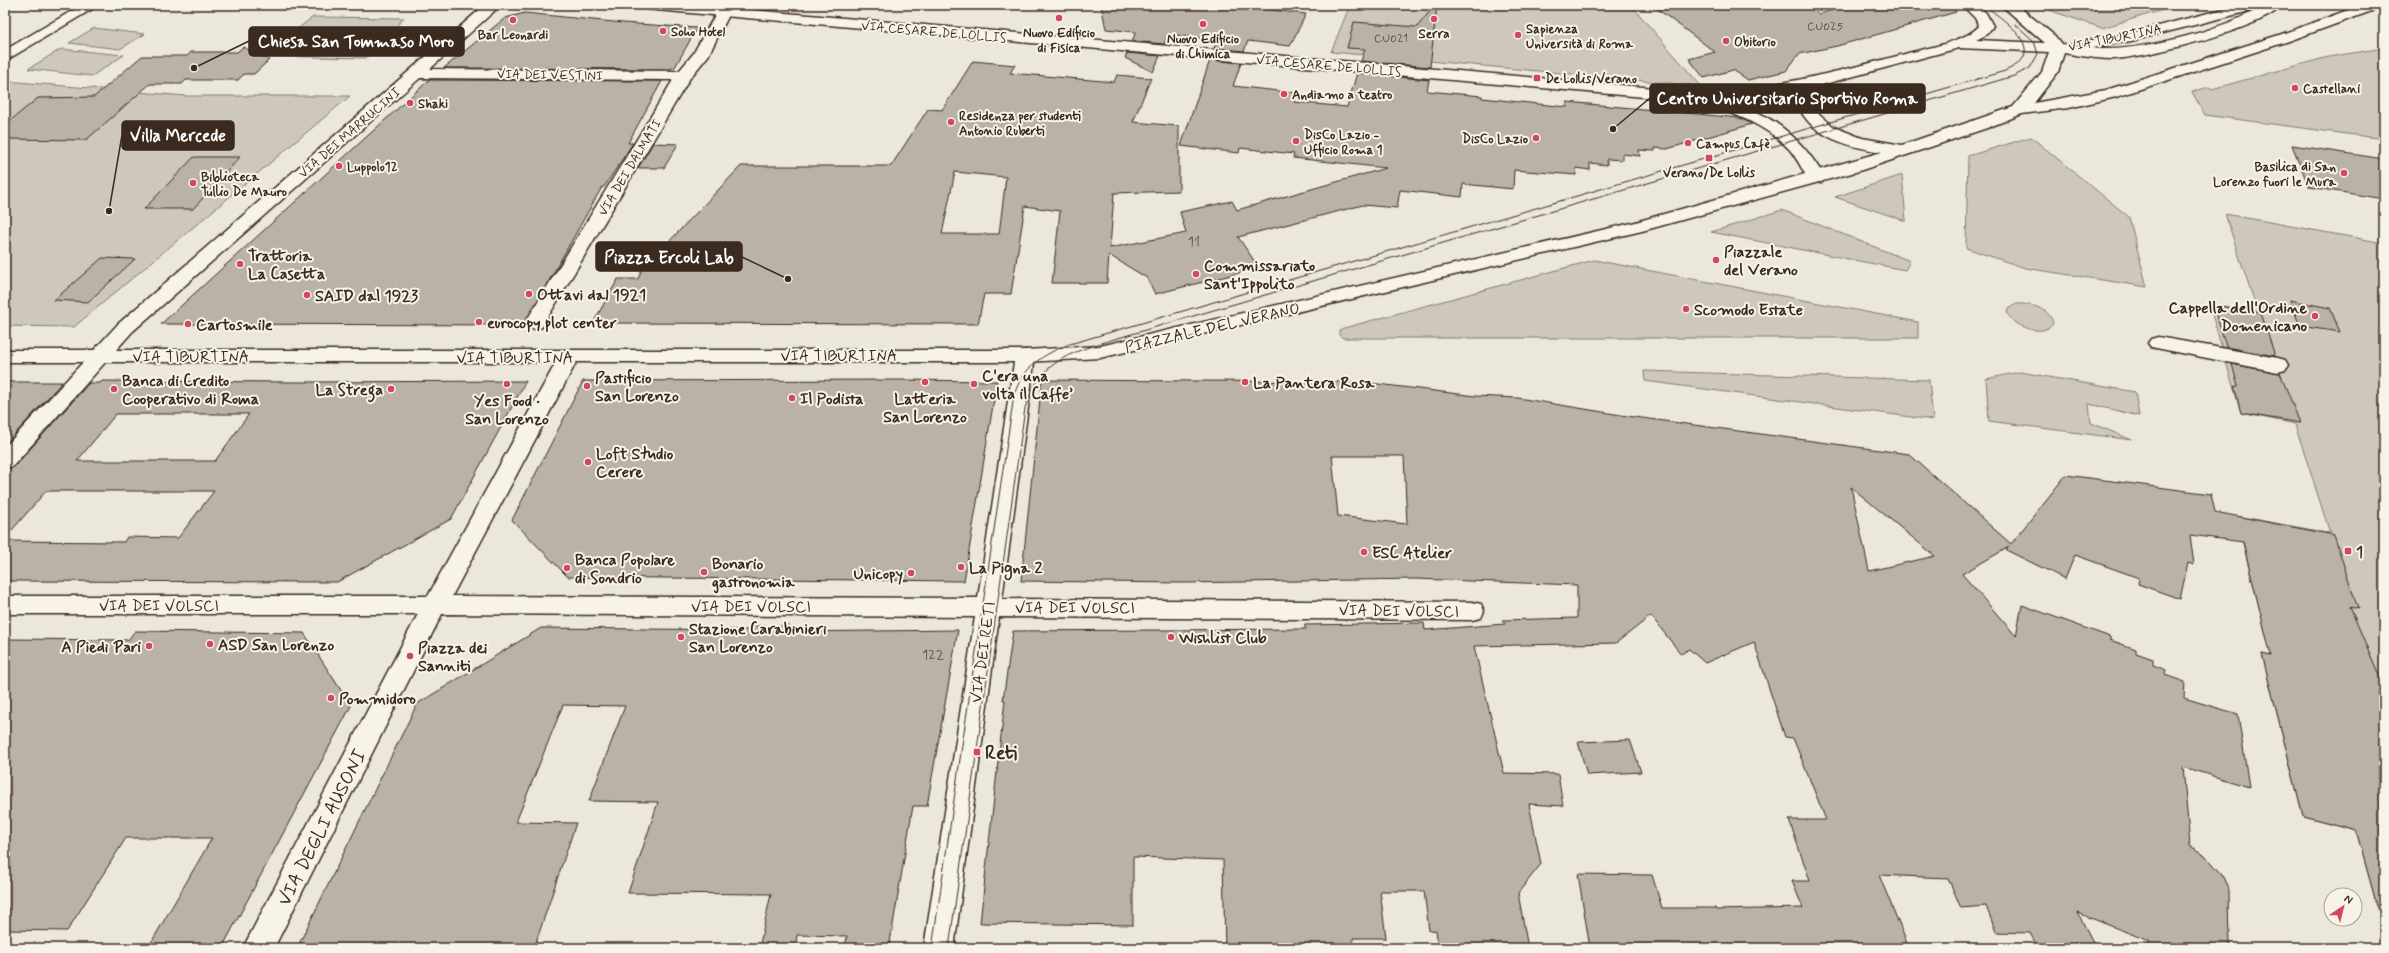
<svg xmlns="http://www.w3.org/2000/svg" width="2389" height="953" viewBox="0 0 2389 953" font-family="Mynerve,sans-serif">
	<rect width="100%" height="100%" fill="#ece7dc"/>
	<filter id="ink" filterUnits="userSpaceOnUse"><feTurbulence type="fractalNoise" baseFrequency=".025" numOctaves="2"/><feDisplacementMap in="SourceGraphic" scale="8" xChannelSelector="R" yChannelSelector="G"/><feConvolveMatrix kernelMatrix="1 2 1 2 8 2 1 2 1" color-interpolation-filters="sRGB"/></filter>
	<g filter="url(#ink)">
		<g fill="#cec8bc" stroke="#84796d">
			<polygon points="1350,5 1631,5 1701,86 1331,52"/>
			<polygon points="2034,5 2180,5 2102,28"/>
			<polygon points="313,17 404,18 366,58 262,56"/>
			<polygon points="94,28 145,34 120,49 69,43"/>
			<polygon points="2384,48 2384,139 2205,115 2192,92 2209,87 2212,89 2328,57"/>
			<polygon points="61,49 124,55 92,76 28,69"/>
			<polygon points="5,81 186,96 350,96 74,327 5,326"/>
			<polygon points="2031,137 2129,217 2147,287 2025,268 1966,248 1968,156"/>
			<polygon points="1902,175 1906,221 1835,197"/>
			<polygon points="1782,210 1910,261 1905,270 1711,232"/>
			<polygon points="2225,214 2384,243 2384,931 2356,830 2303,816 2262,654 2279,658 2267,639 2236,516 2330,533 2295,424 2241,413 2209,304 2258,312"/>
			<polygon points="1594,260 1918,322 1918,338 1343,338 1339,335 1339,330 1344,328"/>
			<path d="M2016 304C2029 303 2051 308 2053 324 2042 338 2013 326 2007 313L2008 309Z"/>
			<polygon points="1644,371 1929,380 1933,420 1645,381"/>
			<polygon points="2020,372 2135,392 2139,416 2089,404 2091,423 2132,440 1989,421 1986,379"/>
		</g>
		<g fill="#bab2a7" stroke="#3b2a1e" fill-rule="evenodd">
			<polygon points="1101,5 1229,5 1306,14 1290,46 1248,41 1244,51 1214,48 1217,41 1168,34 1164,44 1132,41 1136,32 1106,29"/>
			<polygon points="1435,5 1437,5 1430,67 1361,61 1365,49 1347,48 1354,22 1417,27"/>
			<polygon points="1652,5 1811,5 1818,14 1852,5 1955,5 1956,12 1837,46 1799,54 1786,71 1748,80 1733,70 1704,78 1689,59 1715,52"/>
			<polygon points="525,13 623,23 697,28 675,67 669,69 444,68 505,18"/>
			<polygon points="243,47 269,60 254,74 244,74 238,80 186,80 182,84 150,84 86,140 5,139 5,125 38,98 94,97 142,56 187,56 191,52 237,52"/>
			<polygon points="1127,53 1160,56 1153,72 1125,58"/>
			<path d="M1210 60 1241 63 1233 86 1297 93 1294 102 1347 107 1357 73 1429 80 1427 91 1482 96V98L1567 107V102L1740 118 1752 124 1667 149 1655 148V151L1639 150 1640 156 1623 154V160L1607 159V165L1590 163V170L1576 168V175L1514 170 1513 189 1463 184 1462 197 1400 190 1397 208 1363 205 1238 237 1259 268 1155 294 1147 278 1109 255 1107 283H1052L1060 211 1025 206 1011 294H984L978 324 593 323 618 279H638L641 271 741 166H891L928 109 942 110 973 61 1015 65 1010 73 1114 82 1117 75 1151 78 1133 122 1179 126V191L1114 193 1110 248 1186 233 1180 212 1232 201 1237 210 1386 168 1293 158 1294 154 1240 148 1239 153 1181 146ZM955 172 1006 177 999 234H942Z"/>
			<polygon points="429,80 662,81 628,143 633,143 604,187 602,187 524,325 161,324"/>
			<polygon points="653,143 678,144 664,168 638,168"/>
			<polygon points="2292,145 2384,159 2384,199 2309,187"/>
			<polygon points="194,157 240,157 193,209 144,209"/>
			<polygon points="102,258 135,259 88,302 54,300"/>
			<polygon points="2290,300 2330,308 2340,332 2300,326"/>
			<polygon points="2214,305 2261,313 2275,356 2226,347"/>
			<polygon points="2232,364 2280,373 2300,423 2241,413 2234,386 2238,387"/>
			<polygon points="898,380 997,381 964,581 568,577 512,520 583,381"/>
			<path d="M1042 380 1362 382 1475 396 1518 398 1627 416 1909 454 2011 544 2066 475 2211 494 2215 512 2334 535 2358 609 2350 607 2384 687V905L2377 906 2356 830 2303 816 2262 654 2271 656 2243 542 2190 535 2194 565 2188 563 2180 599 2138 584 2139 578 2075 555 2065 579 2006 550 2009 547 1962 574 2016 636 2022 605 2110 637V640L2136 649V653L2153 659V665L2166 670 2165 675 2185 682 2184 698 2238 714 2249 787 2183 767 2190 846 2205 855 2221 873 2229 890 2230 948H2149V941L2078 913 2096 948H2038L2030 933 1996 932 1986 906 1961 908 1948 878 1879 875 1909 948H1590L1578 874 1652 875 1662 908H1715L1716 910 1803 908 1792 881H1810L1789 820H1826L1793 738 1785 737 1754 642 1705 663 1689 649 1681 654 1651 616 1616 643 1474 646 1504 773 1558 774 1563 806 1529 804 1541 864 1518 893 1528 948H1445L1438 946 1436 930 1429 931 1424 891H1380L1386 938H1353L1354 948H1225L1223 860 1133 857V925L980 923 1005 700H1003L1013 631 1306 629 1304 625 1424 623 1425 630 1505 624 1502 620 1577 618V585L1415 579 1183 583 1021 581ZM1332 456H1404L1407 524 1338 516ZM1851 487 1935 556 1869 571Z"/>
			<path d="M102 381 302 382 526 381 451 519 337 582 5 581V541L124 542 127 537 178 538 214 491H46L5 538V470L14 467 89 383H100ZM116 414H249L215 461H77Z"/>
			<polygon points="5,382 62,382 5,445"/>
			<polygon points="753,626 789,626 788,632 958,630 927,806 913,806 889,948 845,948 847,936 797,935 795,948 759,948 771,894 628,893 658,802 589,801 625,706 563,705 516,822 576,823 534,948 297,948 417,704 541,628 751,630"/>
			<polygon points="135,631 304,633 351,706 222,948 148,948 212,838 126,838 67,931 5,930 5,639 128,640"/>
			<polygon points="1630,740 1641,772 1587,775 1578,742"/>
		</g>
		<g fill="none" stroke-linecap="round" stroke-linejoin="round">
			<g stroke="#3b2a1e" stroke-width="3">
				<g id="minor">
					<polygon points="82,5 99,5 5,61 5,50"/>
					<polygon points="485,5 501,5 430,69 679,71 693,54 718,10 723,9 730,13 708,56 690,78 542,327 535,329 528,327 525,323 673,80 420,78 132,332 13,466 5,469 5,447 118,324"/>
					<path d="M1701 92C1757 106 1796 127 1825 178L1822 182H1810C1803 171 1798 160 1790 150 1765 123 1729 112 1695 100L1693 97 1695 94Z"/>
					<polygon points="2158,337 2278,358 2285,360 2288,365 2285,370 2278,372 2151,347 2148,343 2151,339"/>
					<polygon points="1025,350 1032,351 1035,356 1002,599 1472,602 1481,604 1484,611 1481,618 1472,620 999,617 954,948 924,948 975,617 442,614 274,948 243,948 418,614 5,614 5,596 428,596 559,357 562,352 569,351 576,352 579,357 452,596 978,598 1015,356 1018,351"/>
				</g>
			</g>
			<g stroke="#3b2a1e" stroke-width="3">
				<path id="major" d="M638 5H694L1701 92C1771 89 1837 72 1905 54 1926 48 1965 42 1979 26L1975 18 1962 5H1977L1986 13 1993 26 1986 35 1976 40 2045 43 2001 5H2017L2055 36 2061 44 2086 47 2083 44 2085 41 2131 33 2239 5H2282C2267 27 2153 55 2124 58 2104 61 2083 56 2064 53L2058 72 2034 103 2106 90 2279 35 2362 5H2382L2380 8 2289 41 2116 97 2069 108 2022 114 1987 128 1859 171 1642 231 1100 358 1025 362H5V350H1025L1100 346 1632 223 1882 152C1845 146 1807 136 1795 98L1800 89 1741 100 1701 102 645 9ZM2258 9C2221 30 2134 54 2092 48L2131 41ZM1959 48 2049 52 2042 72 2013 107 1902 145 1862 138 1834 127 1815 110 1811 98 1821 85Z"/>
			</g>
			<use href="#minor" fill="#f7f3e8" fill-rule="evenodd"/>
			<use href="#major" fill="#f7f3e8" fill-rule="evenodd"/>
			<g stroke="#3b2a1e" stroke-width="1">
				<path d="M932 948 1014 395C1023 367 1043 354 1070 344L2005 71C2009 69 2015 66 2019 63 2041 43 1998 16 1984 5"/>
				<path d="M949 948 1025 408C1039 366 1061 356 1101 343L2014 76 2030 68 2038 54 2034 41 2015 24"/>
			</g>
		</g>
	</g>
	<g fill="#d1495b" stroke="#f7f3e8" stroke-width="1.5">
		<circle cx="1059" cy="18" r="4"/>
		<circle cx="1434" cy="19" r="4"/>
		<circle cx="513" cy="20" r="4"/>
		<circle cx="1203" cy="24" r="4"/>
		<circle cx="663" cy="31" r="4"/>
		<circle cx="1518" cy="35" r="4"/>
		<circle cx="1726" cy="41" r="4"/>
		<rect x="1533" y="74" width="8" height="8" rx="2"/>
		<circle cx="2295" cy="88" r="4"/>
		<circle cx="1284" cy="94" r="4"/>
		<circle cx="410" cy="103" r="4"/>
		<circle cx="951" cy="122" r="4"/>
		<circle cx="1536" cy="138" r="4"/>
		<circle cx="1296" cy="141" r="4"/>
		<circle cx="1688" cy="143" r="4"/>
		<rect x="1705" y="154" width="8" height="8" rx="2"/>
		<circle cx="339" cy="166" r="4"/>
		<circle cx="2344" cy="173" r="4"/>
		<circle cx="193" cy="183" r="4"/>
		<circle cx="1716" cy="260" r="4"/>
		<circle cx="240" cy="264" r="4"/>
		<circle cx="1196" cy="274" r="4"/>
		<circle cx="529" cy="294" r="4"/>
		<circle cx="307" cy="295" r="4"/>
		<circle cx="1686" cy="309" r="4"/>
		<circle cx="2315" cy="316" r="4"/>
		<circle cx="479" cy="322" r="4"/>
		<circle cx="188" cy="324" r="4"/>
		<circle cx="925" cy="382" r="4"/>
		<circle cx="1245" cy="382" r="4"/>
		<circle cx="507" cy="384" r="4"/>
		<circle cx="974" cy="384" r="4"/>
		<circle cx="587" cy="386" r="4"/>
		<circle cx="114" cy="389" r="4"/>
		<circle cx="391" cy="389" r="4"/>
		<circle cx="792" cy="398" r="4"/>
		<circle cx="588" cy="462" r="4"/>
		<rect x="2344" y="547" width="8" height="8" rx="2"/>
		<circle cx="1364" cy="552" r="4"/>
		<circle cx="961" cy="567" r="4"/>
		<circle cx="567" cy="568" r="4"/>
		<circle cx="704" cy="572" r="4"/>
		<circle cx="911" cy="573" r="4"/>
		<circle cx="681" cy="637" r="4"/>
		<circle cx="1171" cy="637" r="4"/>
		<circle cx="210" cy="644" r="4"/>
		<circle cx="149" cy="646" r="4"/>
		<circle cx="410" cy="656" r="4"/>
		<circle cx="331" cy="698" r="4"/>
		<rect x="973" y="748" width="8" height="8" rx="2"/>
	</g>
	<g text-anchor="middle" stroke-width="4" stroke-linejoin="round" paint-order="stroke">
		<g font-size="12" fill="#5b4c40">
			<text x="1825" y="30">CU025</text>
			<text x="1391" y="42">CU021</text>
		</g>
		<g font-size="13" font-weight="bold" fill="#3b2a1e" stroke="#f7f3e8" text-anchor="start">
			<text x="1526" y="33">Sapienza<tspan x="1526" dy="15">Università di Roma</tspan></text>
			<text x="671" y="36">Soho Hotel</text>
			<text x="1059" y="37" text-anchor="middle">Nuovo Edificio<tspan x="1059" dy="15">di Fisica</tspan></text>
			<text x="1434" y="38" text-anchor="middle">Serra</text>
			<text x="513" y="39" text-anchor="middle">Bar Leonardi</text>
			<text x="1203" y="43" text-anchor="middle">Nuovo Edificio<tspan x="1203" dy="15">di Chimica</tspan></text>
			<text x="1734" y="46">Obitorio</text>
			<text x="1545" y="83">De Lollis/Verano</text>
			<text x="2303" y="93">Castellani</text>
			<text x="1292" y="99">Andiamo a teatro</text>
			<text x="418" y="108">Shaki</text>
			<text x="959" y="120">Residenza per studenti<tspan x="959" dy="15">Antonio Ruberti</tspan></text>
			<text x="1304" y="139">DisCo Lazio -<tspan x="1304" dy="15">Ufficio Roma 1</tspan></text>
			<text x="1528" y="143" text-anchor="end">DisCo Lazio</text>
			<text x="1696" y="148">Campus Cafè</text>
			<text x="347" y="171">Luppolo12</text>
			<text x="2336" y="171" text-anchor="end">Basilica di San<tspan x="2336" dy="15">Lorenzo fuori le Mura</tspan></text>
			<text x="1709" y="177" text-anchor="middle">Verano/De Lollis</text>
			<text x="201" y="181">Biblioteca<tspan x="201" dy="15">Tullio De Mauro</tspan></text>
		</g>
		<g font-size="13" fill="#3b2a1e" stroke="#f7f3e8">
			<text transform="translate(934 31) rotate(5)" y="5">VIA CESARE DE LOLLIS</text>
			<text transform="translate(2115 37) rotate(-11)" y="5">VIA TIBURTINA</text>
			<text transform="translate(1329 65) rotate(5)" y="5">VIA CESARE DE LOLLIS</text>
			<text transform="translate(550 74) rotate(1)" y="5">VIA DEI VESTINI</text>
			<text transform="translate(349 132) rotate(-41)" y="5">VIA DEI MARRUCINI</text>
			<text transform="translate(629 167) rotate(-59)" y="5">VIA DEI DALMATI</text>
		</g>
		<g font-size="14" fill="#5b4c40">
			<text x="1194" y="246">11</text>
			<text x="933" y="659">122</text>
		</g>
		<g font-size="16" font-weight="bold" fill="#3b2a1e" stroke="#f7f3e8" text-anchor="start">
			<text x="1724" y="257">Piazzale<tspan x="1724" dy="18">del Verano</tspan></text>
			<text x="248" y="261">Trattoria<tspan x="248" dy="18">La Casetta</tspan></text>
			<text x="1204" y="271">Commissariato<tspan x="1204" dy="18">Sant'Ippolito</tspan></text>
			<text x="537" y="300">Ottavi dal 1921</text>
			<text x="315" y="301">SAID dal 1923</text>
			<text x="2307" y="313" text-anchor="end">Cappella dell'Ordine<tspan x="2307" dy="18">Domenicano</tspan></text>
			<text x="1694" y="315">Scomodo Estate</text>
			<text x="487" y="328">eurocopy plot center</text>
			<text x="196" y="330">Cartosmile</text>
			<text x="982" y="381">C'era una<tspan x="982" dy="18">volta il Caffe’</tspan></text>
			<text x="595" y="383">Pastificio<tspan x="595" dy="18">San Lorenzo</tspan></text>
			<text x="122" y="386">Banca di Credito<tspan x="122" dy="18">Cooperativo di Roma</tspan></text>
			<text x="1253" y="388">La Pantera Rosa</text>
			<text x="383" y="395" text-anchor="end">La Strega</text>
			<text x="800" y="404">Il Podista</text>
			<text x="925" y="404" text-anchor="middle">Latteria<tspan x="925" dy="18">San Lorenzo</tspan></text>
			<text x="507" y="406" text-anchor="middle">Yes Food ·<tspan x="507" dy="18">San Lorenzo</tspan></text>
			<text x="596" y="459">Loft Studio<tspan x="596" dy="18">Cerere</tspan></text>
			<text x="2356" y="557">1</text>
			<text x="1372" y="558">ESC Atelier</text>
			<text x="575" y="565">Banca Popolare<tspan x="575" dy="18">di Sondrio</tspan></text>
			<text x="712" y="569">Bonario<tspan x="712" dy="18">gastronomia</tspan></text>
			<text x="969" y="573">La Pigna 2</text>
			<text x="903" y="579" text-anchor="end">Unicopy</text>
			<text x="689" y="634">Stazione Carabinieri<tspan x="689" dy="18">San Lorenzo</tspan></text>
			<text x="1179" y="643">Wishlist Club</text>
			<text x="218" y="650">ASD San Lorenzo</text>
			<text x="141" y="652" text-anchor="end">A Piedi Pari</text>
			<text x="418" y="653">Piazza dei<tspan x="418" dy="18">Sanniti</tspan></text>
			<text x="339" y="704">Pommidoro</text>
		</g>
		<g font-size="16" fill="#3b2a1e" stroke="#f7f3e8">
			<text transform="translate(1212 327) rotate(-13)" y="6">PIAZZALE DEL VERANO</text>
			<text x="839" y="361">VIA TIBURTINA</text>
			<text x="191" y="362">VIA TIBURTINA</text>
			<text x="515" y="363">VIA TIBURTINA</text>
			<text x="159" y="611">VIA DEI VOLSCI</text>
			<text x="751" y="612">VIA DEI VOLSCI</text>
			<text x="1075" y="613">VIA DEI VOLSCI</text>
			<text transform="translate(1399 610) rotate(1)" y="6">VIA DEI VOLSCI</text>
			<text transform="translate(982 652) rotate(-82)" y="6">VIA DEI RETI</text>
		</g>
		<g font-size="19" font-weight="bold" fill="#3b2a1e" stroke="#f7f3e8" text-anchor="start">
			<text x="985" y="759">Reti</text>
		</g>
		<g font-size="19" fill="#3b2a1e" stroke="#f7f3e8">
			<text transform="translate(321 827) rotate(-63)" y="7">VIA DEGLI AUSONI</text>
		</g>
	</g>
	<path fill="none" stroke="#3b2a1e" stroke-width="1.5" d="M194 68L249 41M1613 129L1650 98M109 211L122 135M788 279L742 257"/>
	<g fill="#3b2a1e" stroke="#f7f3e8" stroke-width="1.5">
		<circle cx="194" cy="68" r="4"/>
		<circle cx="1613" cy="129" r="4"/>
		<circle cx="109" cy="211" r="4"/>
		<circle cx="788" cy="279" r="4"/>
	</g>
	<g fill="#3b2a1e" stroke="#3b2a1e" stroke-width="1.5">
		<rect x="249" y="27" width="215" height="29" rx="4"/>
		<rect x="1650" y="84" width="275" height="29" rx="4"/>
		<rect x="122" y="121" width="112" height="29" rx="4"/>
		<rect x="596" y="242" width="146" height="29" rx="4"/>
	</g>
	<g font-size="17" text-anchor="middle" font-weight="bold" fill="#fff">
		<text x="356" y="47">Chiesa San Tommaso Moro</text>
		<text x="1787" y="104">Centro Universitario Sportivo Roma</text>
		<text x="178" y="141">Villa Mercede</text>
		<text x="669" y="263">Piazza Ercoli Lab</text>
	</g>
	<rect width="2389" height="953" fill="none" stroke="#f7f3e8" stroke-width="20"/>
	<rect x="10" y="10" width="2369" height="933" fill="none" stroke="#3b2a1e" stroke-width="1.5" filter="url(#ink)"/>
	<g transform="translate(2343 907) rotate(35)"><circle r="19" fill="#f7f3e8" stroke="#aca397"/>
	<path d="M0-3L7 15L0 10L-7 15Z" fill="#d1495b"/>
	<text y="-6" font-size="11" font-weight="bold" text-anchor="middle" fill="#3b2a1e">N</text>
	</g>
</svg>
